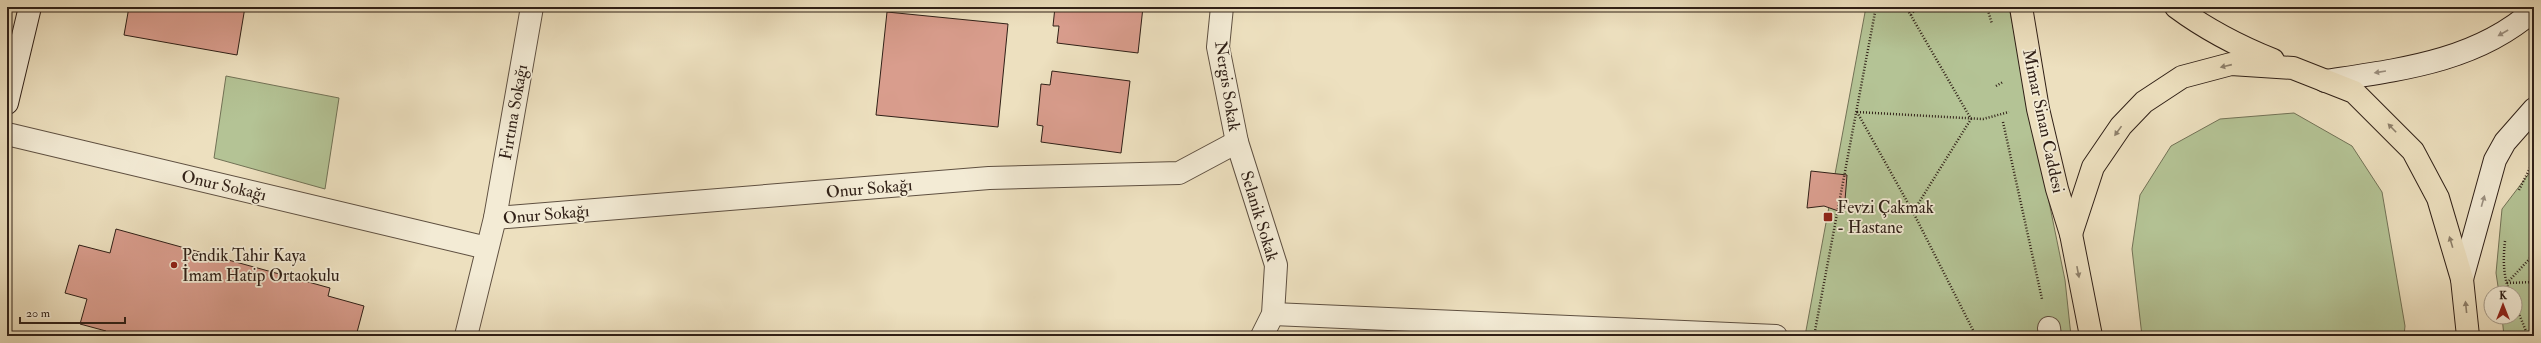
<svg xmlns="http://www.w3.org/2000/svg" width="2541" height="343" viewBox="0 0 2541 343" font-family="'IM FELL Double Pica',serif">
	<rect width="100%" height="100%" fill="#ede0bf"/>
	<filter id="stains"><feTurbulence type="fractalNoise" baseFrequency=".005" numOctaves="4"/><feColorMatrix values="0 0 0 0 .2 0 0 0 0 .09 0 0 0 0 .02 0 0 0 .5 -.17"/></filter>
	<radialGradient id="worn" r=".72"><stop offset=".6" stop-color="#630" stop-opacity="0"/><stop offset="1" stop-color="#630" stop-opacity=".3"/></radialGradient>
	<g fill="#b4c395" stroke="#727256">
		<polygon points="1866,7 2009,7 2065,280 2071,336 1805,336"/>
		<polygon points="226,76 339,98 325,189 214,158"/>
		<polygon points="2294,113 2352,146 2382,192 2405,326 2404,336 2142,336 2132,249 2140,195 2171,146 2220,119"/>
		<polygon points="2534,167 2534,336 2504,336 2502,317 2515,317 2515,293 2499,293 2496,273 2502,209"/>
	</g>
	<g fill="#d99d8d" stroke="#302017">
		<polygon points="129,7 245,7 237,55 124,35"/>
		<polygon points="1055,7 1143,7 1138,53 1057,43 1059,26 1053,26"/>
		<polygon points="887,12 1008,24 998,127 876,115"/>
		<polygon points="1052,71 1130,81 1121,153 1041,142 1043,126 1037,125 1041,84 1050,85"/>
		<polygon points="1811,171 1847,175 1844,213 1824,206 1807,208"/>
		<polygon points="116,229 330,288 328,296 364,306 356,336 105,336 106,331 80,324 87,299 65,293 79,245 110,253"/>
	</g>
	<g fill="none" stroke-linecap="round" stroke-linejoin="round">
		<g stroke="#5f5041" stroke-width="24">
			<g id="street">
				<polyline points="1222,7 1218,47 1237,142 1276,265 1273,314 1262,336"/>
				<polyline points="7,134 487,248"/>
				<polyline points="495,218 989,178 1179,173 1237,142"/>
				<polyline points="1273,314 1776,336"/>
				<polyline points="2049,328 2050,336"/>
				<polyline points="466,336 495,218 532,7"/>
			</g>
		</g>
		<g stroke="#302017" stroke-width="24">
			<g id="secondary">
				<path d="M2325 81C2398 70 2476 62 2534 10"/>
				<polyline points="7,103 30,7"/>
				<polyline points="2462,279 2495,160 2505,142 2534,109"/>
			</g>
		</g>
		<g stroke="#302017" stroke-width="24">
			<g id="primary">
				<polyline points="2021,7 2038,109 2057,189 2071,234 2091,336"/>
				<path d="M2176 7C2207 30 2238 46 2273 60"/>
				<polyline points="2071,234 2093,167 2121,126 2144,102 2182,77 2231,64 2293,68 2354,92 2413,151 2438,198 2462,279 2468,336"/>
			</g>
		</g>
		<g stroke="#302017" stroke-width="2.5" stroke-dasharray="1 2" stroke-linecap="butt">
			<polyline points="1906,7 1971,119 1913,212"/>
			<polyline points="1987,7 1992,24"/>
			<polyline points="1911,15 1917,7"/>
			<polyline points="1996,86 2003,82"/>
			<polyline points="1857,112 1913,212 1976,336"/>
			<polyline points="1857,112 1983,119 2009,112"/>
			<polyline points="2003,122 2042,299"/>
			<polyline points="2519,190 2534,160"/>
			<path d="M2505 241C2503 259 2503 276 2510 293"/>
			<polyline points="2507,283 2534,254"/>
			<polyline points="2507,283 2534,282"/>
			<polyline points="2515,304 2528,336"/>
			<polyline points="1814,336 1876,7"/>
		</g>
		<use href="#street" stroke="#f3ebd5" stroke-width="22"/>
		<use href="#secondary" stroke="#f3ebd5" stroke-width="22"/>
		<use href="#primary" stroke="#ede0bf" stroke-width="22"/>
	</g>
	<defs><path id="oneway-solid" d="M-6-.8H1V-3.2L6.5 0L1 3.2V.8H-6Z"/></defs>
	<g fill="#9b9080">
		<use href="#oneway-solid" transform="translate(2503 33) rotate(150)"/>
		<use href="#oneway-solid" transform="translate(2380 72) rotate(171)"/>
		<use href="#oneway-solid" transform="translate(2483 201) rotate(-74)"/>
	</g>
	<g fill="#8e806b">
		<use href="#oneway-solid" transform="translate(2226 66) rotate(167)"/>
		<use href="#oneway-solid" transform="translate(2392 128) rotate(-134)"/>
		<use href="#oneway-solid" transform="translate(2118 131) rotate(126)"/>
		<use href="#oneway-solid" transform="translate(2451 242) rotate(-107)"/>
		<use href="#oneway-solid" transform="translate(2078 272) rotate(79)"/>
		<use href="#oneway-solid" transform="translate(2466 307) rotate(-96)"/>
	</g>
	<g fill="#8f2418" stroke="#f3ebd5" stroke-width="1.5">
		<rect x="1823" y="212" width="10" height="10" rx="2"/>
		<circle cx="174" cy="265" r="4"/>
	</g>
	<g text-anchor="middle" stroke-width="3.5" stroke-linejoin="round" paint-order="stroke">
		<g font-size="17" fill="#302017" stroke="#f3ebd5">
			<text transform="translate(1228 86) rotate(81)" y="6">Nergis Sokak</text>
			<text transform="translate(513 112) rotate(-80)" y="6">Fırtına Sokağı</text>
			<text transform="translate(2044 121) rotate(78)" y="6">Mimar Sinan Caddesi</text>
			<text transform="translate(224 185) rotate(13)" y="6">Onur Sokağı</text>
			<text transform="translate(869 188) rotate(-5)" y="6">Onur Sokağı</text>
			<text transform="translate(546 214) rotate(-5)" y="6">Onur Sokağı</text>
			<text transform="translate(1260 216) rotate(73)" y="6">Selanik Sokak</text>
		</g>
		<g font-size="17" fill="#302017" stroke="#f3ebd5" text-anchor="start">
			<text x="1837" y="213">Fevzi Çakmak<tspan x="1837" dy="20">- Hastane</tspan></text>
			<text x="182" y="261">Pendik Tahir Kaya<tspan x="182" dy="20">İmam Hatip Ortaokulu</tspan></text>
		</g>
	</g>
	<rect width="2541" height="343" fill="none" stroke="#ede0bf" stroke-width="24"/>
	<rect x="8" y="8" width="2525" height="327" fill="none" stroke="#302017" stroke-width="2"/>
	<rect x="12" y="12" width="2517" height="319" fill="none" stroke="#302017"/>
	<g transform="translate(2503 305)"><circle r="19" fill="#f3ebd5" stroke="#a59a89"/>
	<path d="M0-3L7 15L0 10L-7 15Z" fill="#8f2418"/>
	<text y="-6" font-size="11" font-weight="bold" text-anchor="middle" fill="#302017">K</text>
	</g>
	<path d="M20 317v6h105v-6" fill="none" stroke="#302017" stroke-width="2"/>
	<text x="26" y="317" font-size="12" fill="#302017" stroke="#f3ebd5" stroke-width="3" paint-order="stroke">20 m</text>
	<rect width="100%" height="100%" filter="url(#stains)"/>
	<rect width="100%" height="100%" fill="url(#worn)"/>
</svg>
